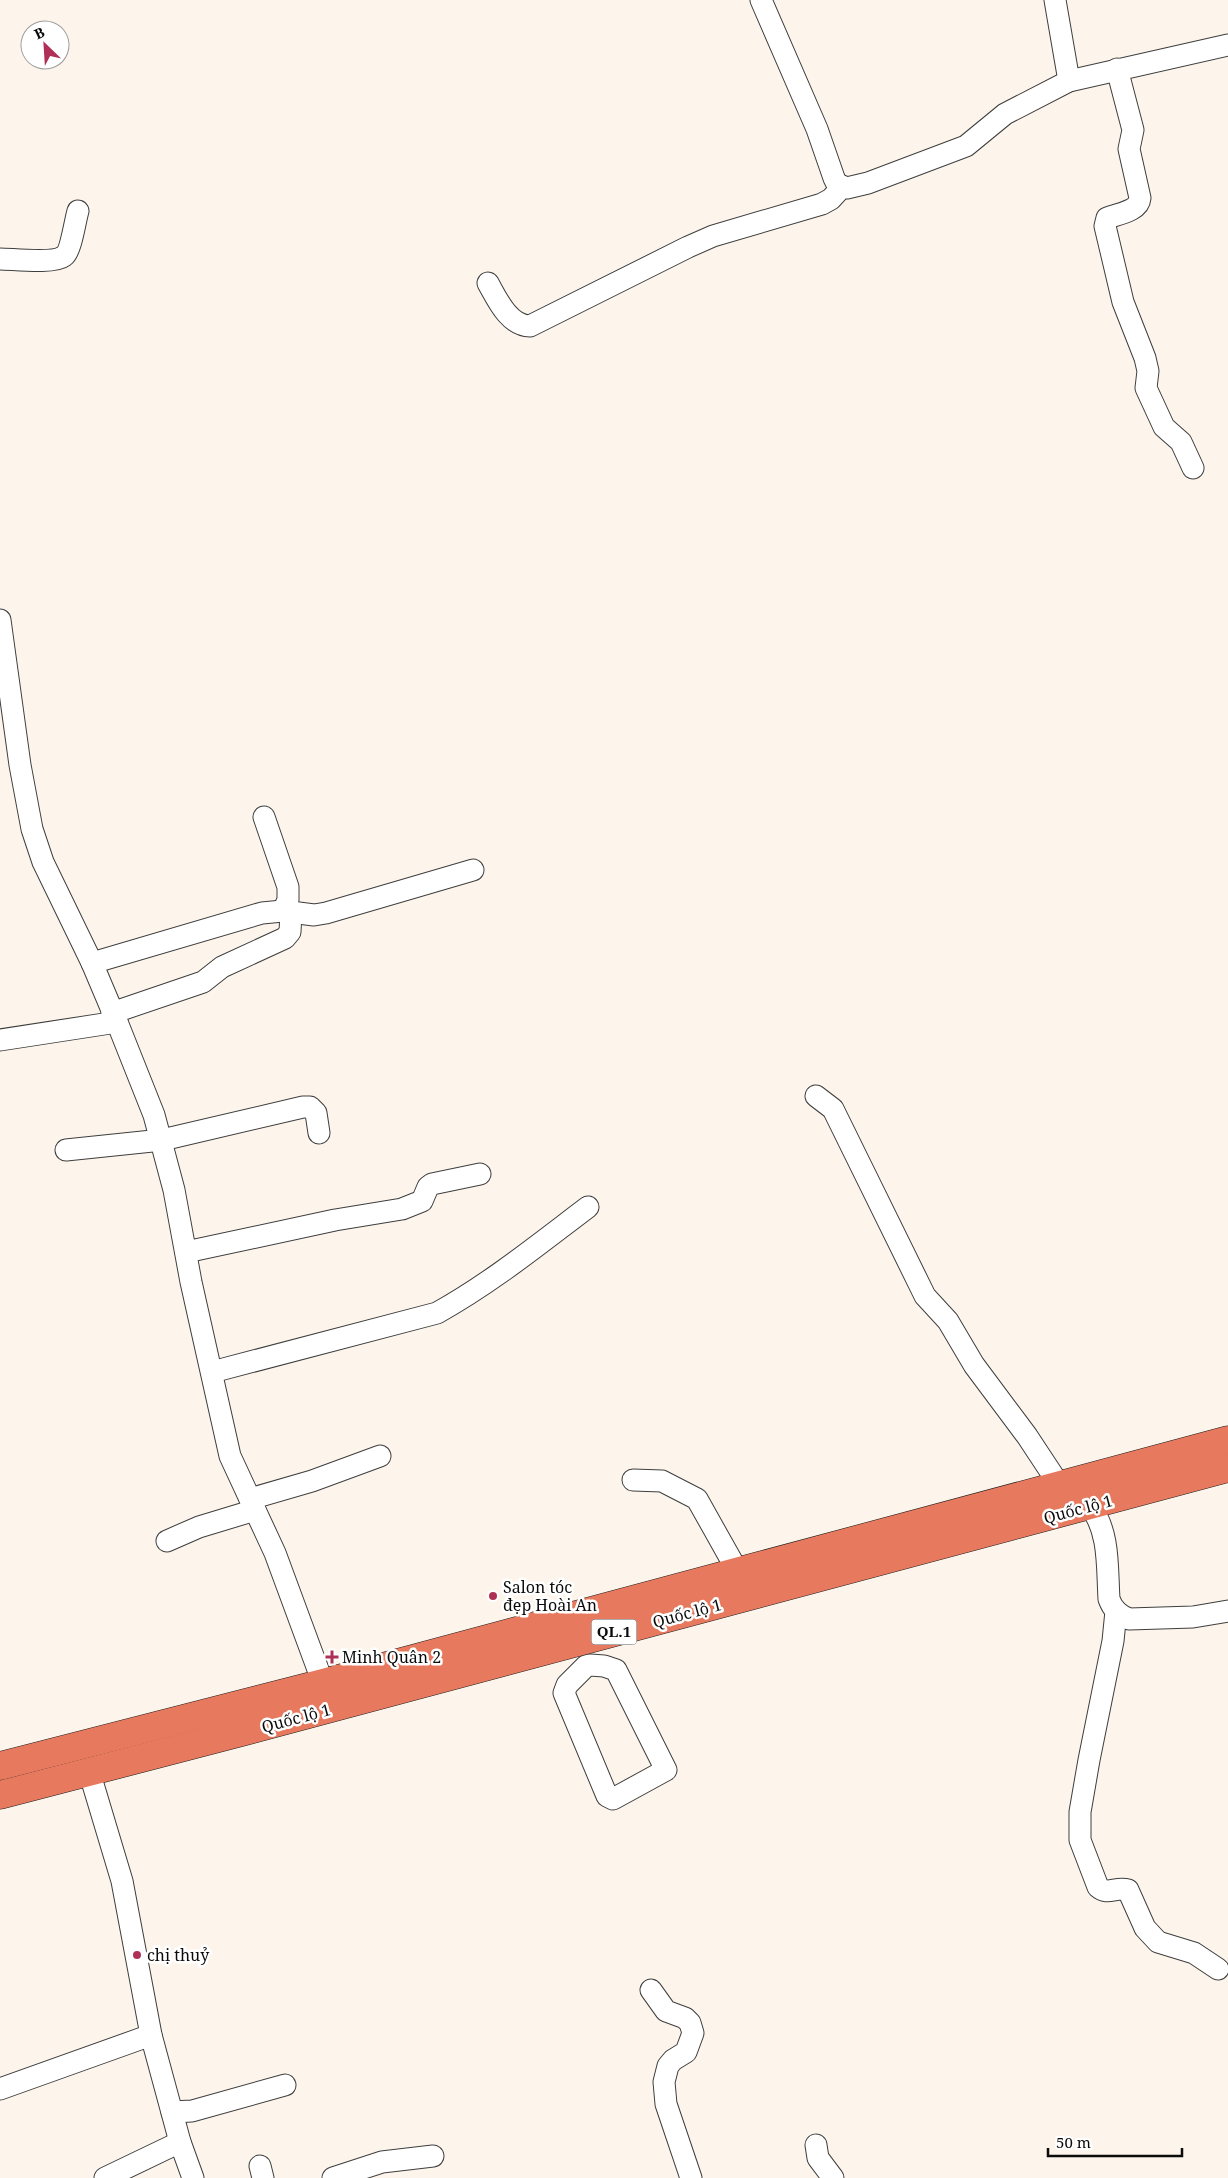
<svg xmlns="http://www.w3.org/2000/svg" width="1228" height="2178" viewBox="0 0 1228 2178" font-family="'Noto Serif',serif">
	<rect width="100%" height="100%" fill="#fdf5eb"/>
	<g fill="none" stroke-linecap="round" stroke-linejoin="round">
		<g stroke="#3e3e3e" stroke-width="23">
			<g id="minor">
				<polyline points="761,0 817,129 834,178 837,184 847,188 868,183 966,146 1005,114 1069,81 1228,45"/>
				<polyline points="1055,0 1069,81"/>
				<path d="M1117 69 1133 130 1129 149 1140 198C1139 211 1118 214 1107 218L1105 226 1123 302 1145 358 1148 371 1146 388 1164 427 1181 442 1193 468"/>
				<path d="M0 259C13 259 54 264 64 256 71 251 75 221 78 211"/>
				<path d="M488 283C497 299 509 326 530 326L688 247 713 236 822 204 831 199 842 187"/>
				<polyline points="0,620 20,765 32,829 43,862 92,963 117,1022 154,1115 174,1190 191,1282 230,1456 275,1553 323,1683"/>
				<polyline points="264,817 288,887 288,900 283,911"/>
				<polyline points="92,963 262,913 283,911 314,915 326,913 473,870"/>
				<polyline points="112,1013 203,982 222,967 285,938 290,932 291,912"/>
				<polyline points="0,1040 117,1022"/>
				<polyline points="816,1096 833,1109 925,1296 948,1321 974,1365 1027,1436 1060,1486"/>
				<polyline points="66,1150 162,1140 303,1107 310,1107 316,1113 319,1133"/>
				<polyline points="186,1252 335,1220 402,1209 422,1201 428,1187 432,1184 480,1174"/>
				<path d="M212 1372 437 1313C491 1283 539 1244 588 1207"/>
				<polyline points="633,1480 662,1481 697,1499 738,1572"/>
				<polyline points="250,1499 312,1481 380,1456"/>
				<path d="M1090 1506C1110 1532 1107 1568 1109 1599 1113 1610 1119 1615 1129 1619L1193 1617 1228 1611"/>
				<polyline points="167,1541 199,1527 255,1510"/>
				<path d="M1116 1611 1113 1641 1089 1760 1080 1812V1840L1098 1887C1108 1896 1116 1886 1128 1890L1145 1928 1158 1942 1194 1953 1218 1969"/>
				<polygon points="590,1665 604,1666 616,1670 666,1770 613,1799 607,1796 564,1693 567,1685 586,1666"/>
				<polyline points="89,1771 122,1881 151,2035 180,2142 193,2178"/>
				<polyline points="651,1990 666,2011 685,2018 690,2023 693,2033 686,2052 673,2060 668,2066 664,2082 666,2104 691,2178"/>
				<polyline points="0,2089 151,2035"/>
				<polyline points="172,2112 192,2111 285,2085"/>
				<polyline points="816,2145 818,2158 833,2178"/>
				<polyline points="260,2166 263,2178"/>
				<polyline points="105,2178 180,2142"/>
				<polyline points="333,2178 382,2162 433,2156"/>
			</g>
		</g>
		<g stroke="#1c1c1c" stroke-width="29">
			<g id="highway">
				<polyline points="0,1766 323,1683 1228,1440"/>
				<polyline points="0,1795 242,1732 1228,1468"/>
			</g>
		</g>
		<use href="#minor" stroke="#fff" stroke-width="21"/>
		<use href="#highway" stroke="#e77a5e" stroke-width="28"/>
	</g>
	<g fill="#ae3056" stroke="#fff" stroke-width="2">
		<circle cx="493" cy="1596" r="5"/>
		<path d="M329.5 1649.5h5v5h5v5h-5v5h-5v-5h-5v-5h5z"/>
		<circle cx="137" cy="1955" r="5"/>
	</g>
	<g text-anchor="middle" stroke-width="5" stroke-linejoin="round" paint-order="stroke">
		<rect fill="#fff" stroke="#545454" stroke-width="1" x="591.5" y="1619.5" width="45" height="25" rx="4"/>
		<g font-size="15" font-weight="bold" fill="#0b0b0b">
			<text x="614" y="1637">QL.1</text>
		</g>
		<g font-size="16" fill="#0b0b0b" stroke="#fff">
			<text transform="translate(1078 1509) rotate(-15)" y="6">Quốc lộ 1</text>
			<text transform="translate(687 1613) rotate(-15)" y="6">Quốc lộ 1</text>
			<text transform="translate(296 1718) rotate(-15)" y="6">Quốc lộ 1</text>
		</g>
		<g font-size="16" fill="#0b0b0b" stroke="#fff" text-anchor="start">
			<text x="503" y="1593">Salon tóc<tspan x="503" dy="18">đẹp Hoài An</tspan></text>
			<text x="342" y="1663">Minh Quân 2</text>
			<text x="147" y="1961">chị thuỷ</text>
		</g>
	</g>
	<g transform="translate(45 45) rotate(335)"><circle r="24" fill="#ffffff" stroke="#9d9d9d"/>
	<path d="M0-4L9 19L0 12L-9 19Z" fill="#ae3056"/>
	<text y="-8" font-size="14" font-weight="bold" text-anchor="middle" fill="#0b0b0b">B</text>
	</g>
	<path d="M1048 2148v8h134v-8" fill="none" stroke="#0b0b0b" stroke-width="2.5"/>
	<text x="1056" y="2148" font-size="15" fill="#0b0b0b" stroke="#ffffff" stroke-width="4" paint-order="stroke">50 m</text>
</svg>
